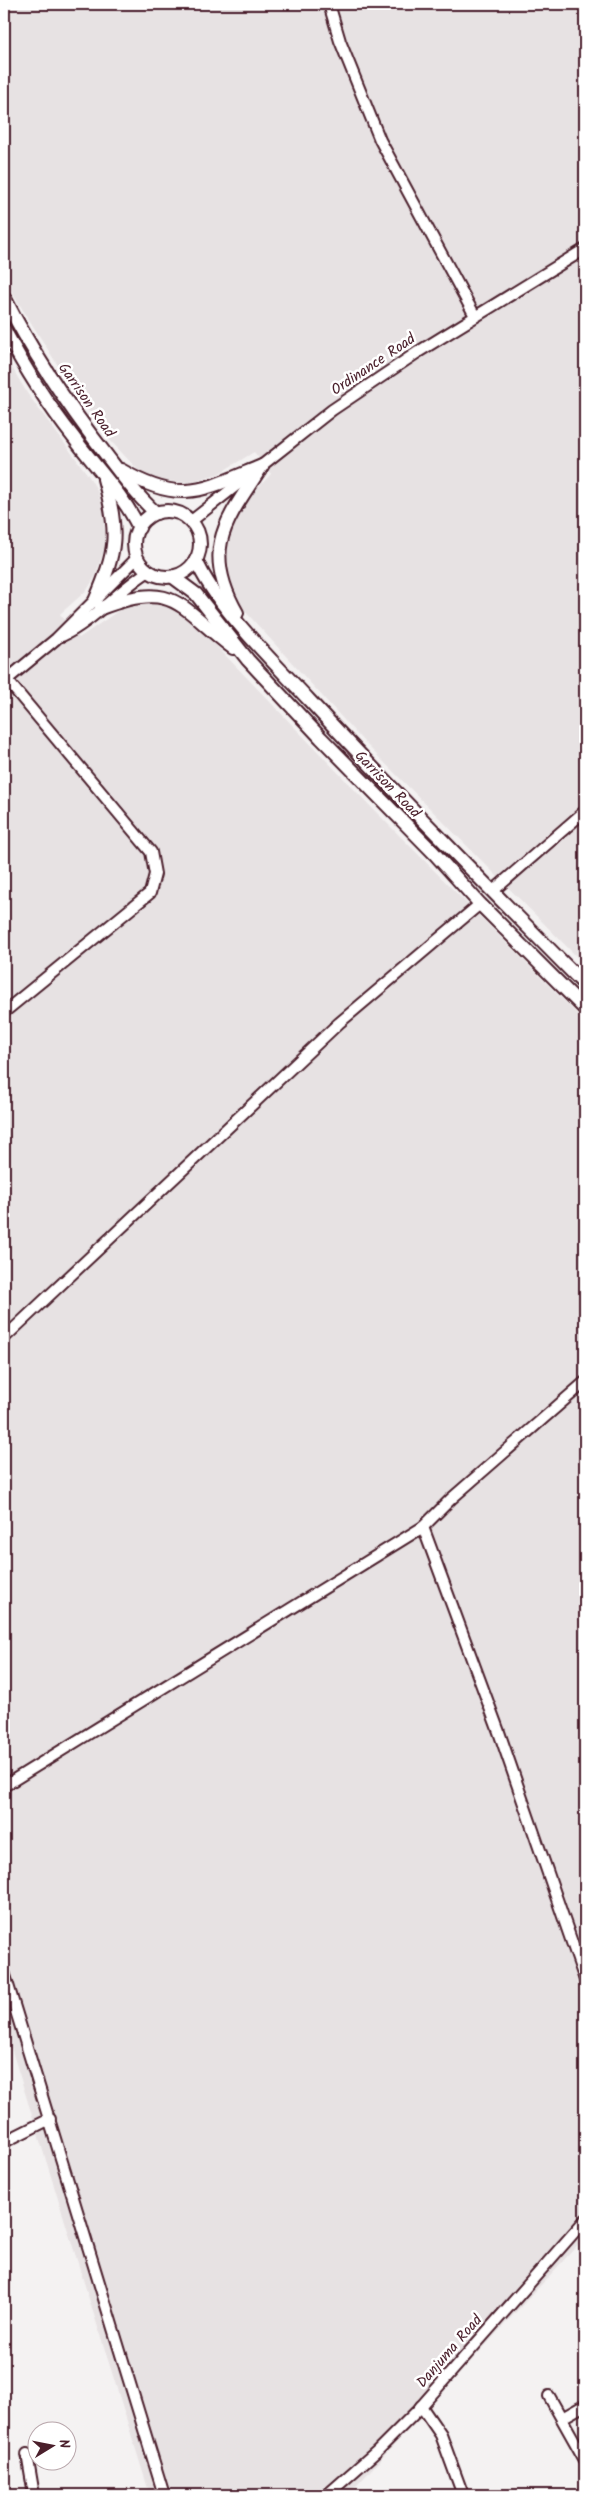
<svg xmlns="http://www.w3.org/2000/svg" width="589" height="2499" viewBox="0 0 589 2499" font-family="Kalam,sans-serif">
	<rect width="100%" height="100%" fill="#f4f2f2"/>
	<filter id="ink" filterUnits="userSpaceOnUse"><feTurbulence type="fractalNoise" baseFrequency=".02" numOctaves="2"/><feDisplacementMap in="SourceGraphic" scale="10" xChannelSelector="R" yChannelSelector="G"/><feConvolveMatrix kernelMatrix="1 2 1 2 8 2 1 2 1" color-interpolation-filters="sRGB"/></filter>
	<g filter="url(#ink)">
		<g fill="#e7e2e3">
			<polygon points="4,4 585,4 585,965 365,743 243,609 227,571 226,554 230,528 239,508 271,474 254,452 218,474 186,483 156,480 139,471 106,436 57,364 11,291 4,276"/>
			<polygon points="4,354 27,393 88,475 97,490 103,508 106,543 95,577 87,590 60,614 79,638 118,611 131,605 163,604 178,610 202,631 373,809 585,1022 585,2237 348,2495 150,2495 4,2025"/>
		</g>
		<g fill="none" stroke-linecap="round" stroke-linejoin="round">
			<g stroke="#4a1f2b" stroke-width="14">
				<g id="minor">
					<polyline points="329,4 340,41 380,140 475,316"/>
					<polyline points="190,522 332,410 418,352 585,249"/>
					<path d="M62 636C94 621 118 590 149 571"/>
					<polyline points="4,682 56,639 137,558"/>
					<polyline points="493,891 585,811"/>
					<polyline points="4,1012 150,893 155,874 151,852 7,680"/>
					<polyline points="4,1338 339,1023 480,904"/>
					<polyline points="423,1527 499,1732 585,1980"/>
					<polyline points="4,1786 423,1527 451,1499 585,1382"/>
					<polyline points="4,1972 164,2495"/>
					<polyline points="4,2142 50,2119"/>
					<polyline points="549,2396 585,2460"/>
					<polyline points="421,2406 441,2435 463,2495"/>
					<polyline points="562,2418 585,2405"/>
					<polyline points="27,2454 34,2495"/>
					<polyline points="327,2495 377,2451 417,2411 585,2220"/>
				</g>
			</g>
			<g stroke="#4a1f2b" stroke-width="16">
				<g id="major">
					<path d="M4 297C32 352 66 403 104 452 120 473 136 495 156 513"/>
					<path d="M4 329C24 367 47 404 74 438 96 468 123 494 139 528"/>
					<path d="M121 470C181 506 203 490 262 466"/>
					<circle cx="167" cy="544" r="33"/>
					<path d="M196 560C216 607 273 661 309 700 399 797 492 891 585 985"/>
					<polyline points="173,577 196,594 248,660 321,738 434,853 480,904 585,1009"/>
					<path d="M95 601C117 550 119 533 104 479"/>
					<path d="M101 608C175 579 179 607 233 648"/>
					<path d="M237 613C200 548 227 520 262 466"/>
				</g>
			</g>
			<use href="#minor" stroke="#fff" stroke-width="10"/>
			<use href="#major" stroke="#fff" stroke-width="12"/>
		</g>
	</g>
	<g text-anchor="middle" stroke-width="5" stroke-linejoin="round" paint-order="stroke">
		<g font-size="15" fill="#4a1f2b" stroke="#fff">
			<text transform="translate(373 364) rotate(-34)" y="5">Ordinance Road</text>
			<text transform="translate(87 400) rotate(55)" y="5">Garrison Road</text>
			<text transform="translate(388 784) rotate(46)" y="5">Garrison Road</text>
			<text transform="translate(449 2351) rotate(-49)" y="5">Danjuma Road</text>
		</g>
	</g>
	<rect width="589" height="2499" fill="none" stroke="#fff" stroke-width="20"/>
	<rect x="10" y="10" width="569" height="2479" fill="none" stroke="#4a1f2b" stroke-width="2" filter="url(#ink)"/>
	<g transform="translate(52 2446) rotate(80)"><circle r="24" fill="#ffffff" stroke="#b7a5aa"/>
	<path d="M0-4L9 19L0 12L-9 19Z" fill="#4a1f2b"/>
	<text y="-8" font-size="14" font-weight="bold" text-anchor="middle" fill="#4a1f2b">N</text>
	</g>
</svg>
